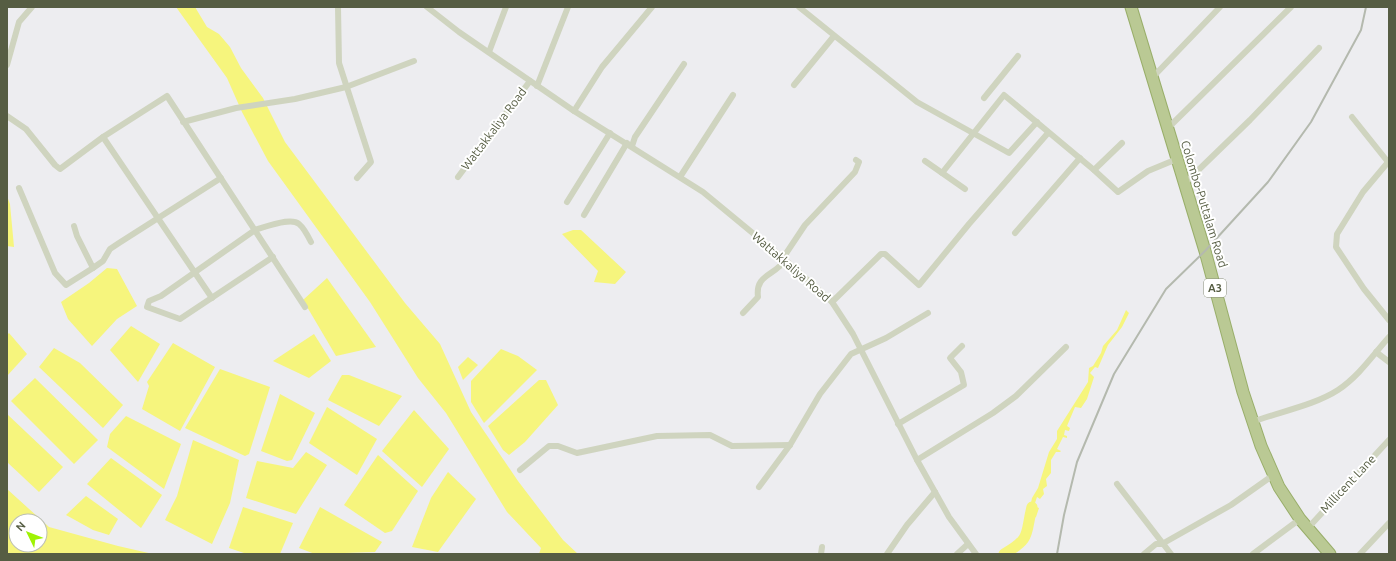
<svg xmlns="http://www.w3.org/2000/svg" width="1396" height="561" viewBox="0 0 1396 561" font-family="Ubuntu,sans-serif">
	<rect width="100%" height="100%" fill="#ededf0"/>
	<g fill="#f6f57d" fill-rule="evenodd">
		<polygon points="176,7 195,7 207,27 219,34 230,47 241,68 263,98 285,142 405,303 440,344 471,412 518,481 563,540 578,554 539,554 541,548 507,512 446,413 418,378 370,302 268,161 242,112 227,78"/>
		<polygon points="7,196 10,204 14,247 7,246"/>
		<polygon points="573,230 581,230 626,272 615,284 594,282 598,271 562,234"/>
		<polygon points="107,268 117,269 137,306 117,319 92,346 68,319 61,302 89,283"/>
		<polygon points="327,278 376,347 336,356 303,300"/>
		<polygon points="1126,310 1129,313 1122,327 1108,345 1098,368 1095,367 1090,373 1094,377 1087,399 1081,408 1075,407 1067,426 1070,428 1069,431 1065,430 1064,435 1067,436 1067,438 1063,437 1057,449 1061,451 1060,452 1056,452 1051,460 1051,473 1046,479 1047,486 1043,489 1044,494 1040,499 1037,497 1034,506 1039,508 1036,517 1027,522 1030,536 1008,554 1001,554 1012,547 1024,535 1032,498 1038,488 1049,452 1057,439 1057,431 1088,382 1089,368 1093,366 1101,353 1103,346 1117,330"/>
		<polygon points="131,326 160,344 138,382 110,350"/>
		<polygon points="9,333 27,354 7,376 7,335"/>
		<polygon points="314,334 331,361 309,378 273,361"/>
		<polygon points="173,343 215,367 180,431 142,409 149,386 147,382"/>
		<polygon points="54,348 80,363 123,405 103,428 39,367"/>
		<polygon points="501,349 518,356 537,370 484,423 471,402 471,381"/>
		<polygon points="468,357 478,365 463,380 458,367"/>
		<polygon points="220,369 270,387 249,454 245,456 185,428"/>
		<polygon points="342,375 349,375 402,396 379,426 328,400"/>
		<polygon points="35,378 98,440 74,464 11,401"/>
		<polygon points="539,380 546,380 558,405 525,442 509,455 503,450 488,426"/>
		<polygon points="280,394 315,413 292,460 287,461 261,451"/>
		<polygon points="327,407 377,439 357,475 309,443"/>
		<polygon points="414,410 449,449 422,487 382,451"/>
		<polygon points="7,414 63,467 39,492 7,462"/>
		<polygon points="126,416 181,444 164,489 107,447 110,434"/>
		<polygon points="193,440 239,460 230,503 212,544 165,520 177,496"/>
		<polygon points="306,452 327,465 296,514 246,498 257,461 293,468"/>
		<polygon points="378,455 418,491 392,531 385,533 344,505"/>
		<polygon points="111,458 162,495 141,528 87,484"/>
		<polygon points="448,472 476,499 438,552 412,547 431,498"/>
		<path d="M7 489 49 527 118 546 153 554H7ZM16 521H40V545H16Z"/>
		<polygon points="86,496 118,519 109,535 93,530 66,515"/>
		<polygon points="243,507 293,523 280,554 247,554 229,548"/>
		<polygon points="320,507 382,542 375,552 315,554 299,548"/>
	</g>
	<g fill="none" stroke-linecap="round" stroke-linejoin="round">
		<path stroke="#f6f57d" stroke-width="11" d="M1004 554C1032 538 1025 534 1032 507"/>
		<g stroke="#99ae6a" stroke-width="13">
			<polyline id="trunk" points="1131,7 1205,251 1243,392 1261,446 1279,487 1300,519 1330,554"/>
		</g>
		<g stroke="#cfd4bf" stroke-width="6">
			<polyline points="338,7 339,63 371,162 357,178"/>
			<polyline points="427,7 459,32 574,111 703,192 783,258 832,302 853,334 917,460 949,517 976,554"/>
			<polyline points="799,7 917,102 1009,153 1037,122"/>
			<polyline points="489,52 506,7"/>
			<polyline points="7,65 19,22 32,7"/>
			<polyline points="1152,78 1220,7"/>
			<polyline points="794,85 834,36"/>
			<polyline points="537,86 568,7"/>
			<polyline points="984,98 1018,56"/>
			<polyline points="574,111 602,67 652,7"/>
			<polyline points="7,116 26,129 55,165 60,169 103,137 167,96 305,307"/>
			<polyline points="1352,117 1388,162"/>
			<polyline points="183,122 236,108 295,99 346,87 414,61"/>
			<polyline points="1168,128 1291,7"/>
			<polyline points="103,137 212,298"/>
			<polyline points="632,146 635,137 684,64"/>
			<polyline points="925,161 965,189"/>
			<polyline points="1389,161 1363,192 1337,234 1336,247 1364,289 1389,320"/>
			<polyline points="1094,170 1122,143"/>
			<polyline points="942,173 1004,95 1094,170 1118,192 1148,171 1177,159"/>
			<polyline points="458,177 530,81"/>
			<polyline points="680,177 733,95"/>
			<polyline points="1185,183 1250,120 1319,48"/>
			<polyline points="19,188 55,273 66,285 93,268"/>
			<polyline points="567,202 610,133"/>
			<polyline points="584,215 627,143"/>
			<polyline points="74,226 77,236 93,268 103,261 110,249 119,243 221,178"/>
			<polyline points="1015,233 1080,158"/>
			<path d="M273 257 180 319 147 307 149 301 161 296 255 230C264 227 291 217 299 224 304 228 308 236 311 242"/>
			<polyline points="783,258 805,225 855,172 859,162 856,160"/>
			<polyline points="832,302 881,254 885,254 919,285 969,224 1048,133"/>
			<path d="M743 313 758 297C755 274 775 276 785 260"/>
			<polyline points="1376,352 1389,362"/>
			<path d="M1252 422C1279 412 1315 405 1338 390 1359 376 1373 355 1389 337"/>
			<polyline points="898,424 964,385 961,372 950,358 962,346"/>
			<polyline points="917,460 993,413 1016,396 1066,347"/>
			<polyline points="520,470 549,446 558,446 577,453 657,436 710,435 732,446 790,445"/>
			<polyline points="1117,484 1171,554"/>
			<polyline points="759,487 790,445 820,394 851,354 886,338 928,313"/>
			<polyline points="1308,528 1389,440"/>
			<polyline points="821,554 822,547"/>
			<polyline points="887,554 907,525 935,492"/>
			<polyline points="957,554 968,544"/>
			<polyline points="1144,554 1156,544 1162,544 1231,505 1272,476"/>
			<polyline points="1253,554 1300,519"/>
			<polyline points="1360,554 1389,523"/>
		</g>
		<use href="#trunk" stroke="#bac994" stroke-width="11"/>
		<polyline stroke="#b4b9ae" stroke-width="2" points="1057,554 1064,515 1077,462 1114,374 1166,289 1205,251 1268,182 1311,122 1361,30 1366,7"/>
	</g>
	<g text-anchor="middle" stroke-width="4" stroke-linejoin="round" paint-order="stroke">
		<rect fill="#fff" stroke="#898e7b" stroke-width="1" x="1204" y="279" width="22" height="18" rx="3"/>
		<g font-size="11" font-weight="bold" fill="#565d43">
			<text x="1215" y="292">A3</text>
		</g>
		<g font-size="12" fill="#565d43" stroke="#fff">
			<text transform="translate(494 129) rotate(-53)" y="4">Wattakkaliya Road</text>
			<text transform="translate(1204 204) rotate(73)" y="4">Colombo-Puttalam Road</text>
			<text transform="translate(791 267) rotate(41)" y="4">Wattakkaliya Road</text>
			<text transform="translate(1348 484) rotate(-47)" y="4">Millicent Lane</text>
		</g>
	</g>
	<rect width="1396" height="561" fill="none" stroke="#565d43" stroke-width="16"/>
	<g transform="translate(28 533) rotate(313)"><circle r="19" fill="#ffffff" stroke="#bbbeb4"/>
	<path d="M0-3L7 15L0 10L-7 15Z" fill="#9ff304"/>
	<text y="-6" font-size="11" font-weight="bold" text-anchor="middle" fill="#565d43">N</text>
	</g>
</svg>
